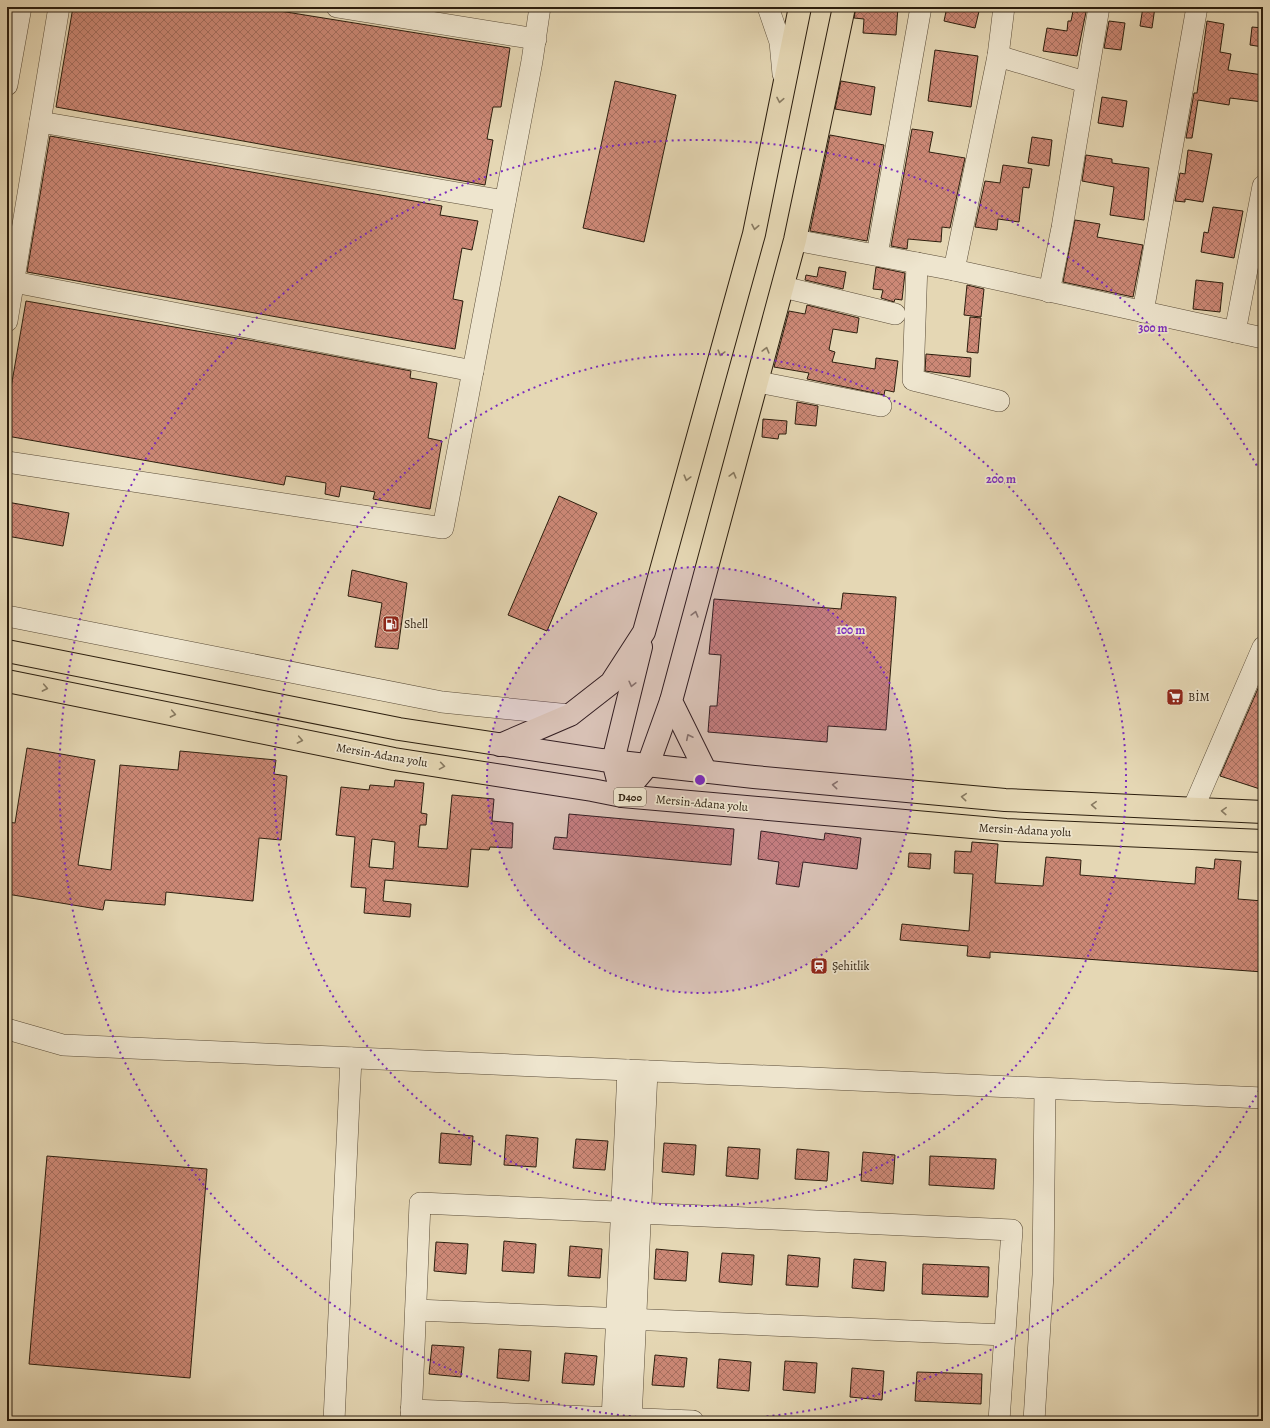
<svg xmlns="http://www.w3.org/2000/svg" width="1270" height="1428" viewBox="0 0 1270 1428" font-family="Alegreya,serif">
	<defs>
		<pattern id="building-cross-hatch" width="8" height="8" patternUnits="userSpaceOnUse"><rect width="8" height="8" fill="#cc8876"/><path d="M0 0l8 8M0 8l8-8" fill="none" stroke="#a66f5f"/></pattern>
	</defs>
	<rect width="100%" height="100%" fill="#e5d7b4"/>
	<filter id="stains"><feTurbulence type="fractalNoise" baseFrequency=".005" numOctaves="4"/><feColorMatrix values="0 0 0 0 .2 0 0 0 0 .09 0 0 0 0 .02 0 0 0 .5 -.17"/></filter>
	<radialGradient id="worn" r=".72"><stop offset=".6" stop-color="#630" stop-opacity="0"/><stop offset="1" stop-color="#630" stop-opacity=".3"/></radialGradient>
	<g fill="url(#building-cross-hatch)" stroke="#2c1e0e" fill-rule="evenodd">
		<polygon points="73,7 255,7 510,48 501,107 493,107 487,139 493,140 485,185 56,107"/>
		<polygon points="856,7 898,7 896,35 863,33 864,19 854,18"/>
		<polygon points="947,7 980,7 975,28 944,21"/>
		<polygon points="1079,7 1087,7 1077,56 1043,51 1047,28 1067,31 1068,21 1071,21 1073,11 1078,12"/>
		<polygon points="1143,7 1155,7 1152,28 1140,26"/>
		<polygon points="1109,21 1125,23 1121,50 1104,48"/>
		<polygon points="1207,21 1224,24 1220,52 1231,54 1228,70 1263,75 1263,102 1230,98 1229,105 1198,100 1192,138 1186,138 1194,93 1197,93"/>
		<polygon points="1252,27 1263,28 1263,47 1250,45"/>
		<polygon points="935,50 978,56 971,107 928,101"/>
		<polygon points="615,81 676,95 644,242 583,228"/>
		<polygon points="841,81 875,87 871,115 835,109"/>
		<polygon points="1102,97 1127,101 1123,127 1098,123"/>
		<polygon points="912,129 933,132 929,152 965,158 950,228 942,227 941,242 908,239 907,249 891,246"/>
		<polygon points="830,135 884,145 867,241 810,231"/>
		<polygon points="50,136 442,206 440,215 478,221 472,250 462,248 453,299 463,301 455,349 27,272"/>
		<polygon points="1032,137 1052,140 1049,166 1028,163"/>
		<polygon points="1188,150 1212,154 1203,202 1185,199 1185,202 1175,201 1180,173 1185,174"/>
		<polygon points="1086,155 1112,159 1112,163 1149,168 1144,220 1110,215 1114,187 1082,181"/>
		<polygon points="1003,165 1032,169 1029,188 1023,187 1019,222 998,219 997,230 975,227 985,181 1000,183"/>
		<polygon points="1213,207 1243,211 1234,258 1201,252 1204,232 1208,233"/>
		<polygon points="1075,220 1100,224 1097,237 1143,245 1133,297 1063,282"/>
		<polygon points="819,267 846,272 843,289 805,280 806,275 817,277"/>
		<polygon points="876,267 905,273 902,300 895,299 894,302 881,298 883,290 873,289"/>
		<polygon points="1196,280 1223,283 1220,312 1193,309"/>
		<polygon points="967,285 984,289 981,317 964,315"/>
		<polygon points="26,301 254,341 411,371 410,378 437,383 428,438 442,441 430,509 373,499 375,492 341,486 339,497 325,494 326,483 286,476 284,485 7,436 7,411"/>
		<polygon points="807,305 859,318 857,333 833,329 829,350 835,352 832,362 875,369 876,358 898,361 894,392 885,390 884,395 807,379 809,373 774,367 789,311 805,314"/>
		<polygon points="970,317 981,318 978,353 967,352"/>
		<polygon points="926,354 971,358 970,377 925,371"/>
		<polygon points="797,402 818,406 816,426 795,424"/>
		<polygon points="763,419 787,421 786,434 779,434 778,439 762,437"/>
		<polygon points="559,496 597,513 547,631 508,615"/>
		<polygon points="7,502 69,513 63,546 7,536"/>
		<polygon points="352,570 407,583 398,649 375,647 382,603 348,596"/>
		<polygon points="843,593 896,597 886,730 828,726 827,742 708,732 710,706 717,706 721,655 709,654 714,599 841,609"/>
		<polygon points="1263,677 1263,790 1220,776"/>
		<polygon points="27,748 95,760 78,865 111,870 120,765 178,770 180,751 276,760 274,774 287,776 281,840 259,838 253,901 166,892 165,905 105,900 103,910 7,894 7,822 15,823"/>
		<path d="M395 780 424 783 421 813 427 814 426 825H420L418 847 447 849 452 795 494 799 492 821 513 823 512 848 490 847 489 850 471 849 468 887 385 880 383 901 411 904 410 917 364 913 366 888 351 887 355 837 336 835 341 787 369 790 370 785 394 787ZM372 839 395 842 393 869 369 867Z"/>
		<polygon points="569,814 734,829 731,865 553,849 555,837 567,838"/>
		<polygon points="761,831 824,840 825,833 861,838 857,869 803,862 799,887 776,884 779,862 758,859"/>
		<polygon points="972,842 998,844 995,883 1043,886 1046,857 1081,860 1080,875 1195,884 1196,867 1214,869 1215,859 1241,861 1238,899 1263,901 1263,972 990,952 990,958 967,956 968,946 900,940 902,924 969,931 973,874 954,873 955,851 971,852"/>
		<polygon points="909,853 931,854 930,869 908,867"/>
		<polygon points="441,1133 473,1136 471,1165 439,1163"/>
		<polygon points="506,1135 538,1138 536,1167 504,1165"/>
		<polygon points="576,1139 608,1141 605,1170 573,1168"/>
		<polygon points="664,1143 696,1145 694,1175 662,1172"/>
		<polygon points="728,1147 760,1149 758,1179 726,1176"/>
		<polygon points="797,1149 829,1152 827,1181 795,1179"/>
		<polygon points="863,1152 895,1155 893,1184 861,1181"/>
		<polygon points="47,1156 207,1169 190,1378 29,1364"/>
		<polygon points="930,1156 996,1159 994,1189 929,1185"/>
		<polygon points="504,1241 536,1244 534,1273 502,1271"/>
		<polygon points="436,1242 468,1244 466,1274 434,1271"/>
		<polygon points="570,1246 602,1249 600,1278 568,1276"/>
		<polygon points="656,1249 688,1252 686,1281 654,1279"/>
		<polygon points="722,1253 754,1255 752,1285 719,1282"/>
		<polygon points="788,1255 820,1258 818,1287 786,1285"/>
		<polygon points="854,1259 886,1262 884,1291 852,1288"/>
		<polygon points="923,1264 989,1267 988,1297 922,1294"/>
		<polygon points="432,1345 464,1347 461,1377 429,1374"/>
		<polygon points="499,1349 531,1351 529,1381 497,1378"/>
		<polygon points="565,1353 597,1356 594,1385 562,1383"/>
		<polygon points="655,1355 687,1358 684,1387 652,1385"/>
		<polygon points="719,1359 751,1362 749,1391 717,1388"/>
		<polygon points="785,1361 817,1363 815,1393 783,1390"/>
		<polygon points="852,1368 884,1371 882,1400 850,1397"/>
		<polygon points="917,1372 982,1374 981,1404 915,1401"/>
	</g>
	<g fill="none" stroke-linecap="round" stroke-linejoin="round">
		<g stroke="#5a4c38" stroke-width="22">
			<g id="minor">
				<polyline points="337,7 536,39"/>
				<polyline points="768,7 780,42 783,74"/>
				<polyline points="998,56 1085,82"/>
				<polyline points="7,85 21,7"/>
				<polyline points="40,122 505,201"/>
				<polyline points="795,240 954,270 1263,338"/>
				<polyline points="877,255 921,7"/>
				<polyline points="917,263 913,380 999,401"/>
				<polyline points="954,270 998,56 1004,7"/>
				<polyline points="14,282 473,371"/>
				<polyline points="783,287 895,314"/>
				<polyline points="1049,292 1062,228 1099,7"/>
				<polyline points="1143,312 1197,7"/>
				<polyline points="7,321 59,7"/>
				<polyline points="1235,332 1263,186"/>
				<polyline points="758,382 881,406"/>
				<polyline points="7,462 443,528 532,61 540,7"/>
				<polyline points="7,616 442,702 570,715"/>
				<polyline points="1193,809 1263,647"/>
				<polyline points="7,1029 63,1045 1263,1098"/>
				<polyline points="416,1310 1005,1335"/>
				<polyline points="411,1410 693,1421"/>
				<polyline points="334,1421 351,1058"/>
				<polyline points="411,1421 420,1203 1012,1230 999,1421"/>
				<polyline points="612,1421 628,1070"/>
				<polyline points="631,1421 647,1071"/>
				<polyline points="1034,1421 1043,1275 1045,1089"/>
			</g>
		</g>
		<g stroke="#2c1e0e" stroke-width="24">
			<g id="major">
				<polyline points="500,745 570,715 611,683 644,632 754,234 800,7"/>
				<polyline points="706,772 671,701 795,240 844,7"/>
				<polyline points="622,796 613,761 641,647"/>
				<polyline points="622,796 648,765 671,701"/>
			</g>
		</g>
		<g stroke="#2c1e0e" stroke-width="24">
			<g id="highway">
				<polyline points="7,651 399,729 602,760 754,777 1005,800 1263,812"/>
				<polyline points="7,681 394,759 592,790 622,796 1006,830 1263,841"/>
			</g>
		</g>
		<use href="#minor" stroke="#eee5ce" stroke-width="21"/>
		<use href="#major" stroke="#e5d7b4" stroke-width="22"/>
		<use href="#highway" stroke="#e5d7b4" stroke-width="22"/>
	</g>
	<defs><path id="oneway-chevron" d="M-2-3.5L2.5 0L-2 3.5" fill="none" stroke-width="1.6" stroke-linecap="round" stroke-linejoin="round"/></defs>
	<g stroke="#887a61">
		<use href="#oneway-chevron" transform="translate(780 100) rotate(101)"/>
		<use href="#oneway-chevron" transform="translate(755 227) rotate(101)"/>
		<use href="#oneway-chevron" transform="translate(766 350) rotate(-75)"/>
		<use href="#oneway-chevron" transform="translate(721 353) rotate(105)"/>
		<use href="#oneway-chevron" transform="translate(733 475) rotate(-75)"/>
		<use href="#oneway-chevron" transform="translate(687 478) rotate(105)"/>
		<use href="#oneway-chevron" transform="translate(695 614) rotate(-75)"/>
		<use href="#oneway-chevron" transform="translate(632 684) rotate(104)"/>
		<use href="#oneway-chevron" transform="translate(45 688) rotate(11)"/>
		<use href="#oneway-chevron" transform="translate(173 714) rotate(11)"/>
		<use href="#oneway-chevron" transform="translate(689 737) rotate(-116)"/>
		<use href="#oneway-chevron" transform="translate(300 740) rotate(11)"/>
		<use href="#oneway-chevron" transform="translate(442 766) rotate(9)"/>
		<use href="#oneway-chevron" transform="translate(835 785) rotate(-175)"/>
		<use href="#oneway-chevron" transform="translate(964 797) rotate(-175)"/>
		<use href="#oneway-chevron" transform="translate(1094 805) rotate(-177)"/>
		<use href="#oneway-chevron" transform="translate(1224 811) rotate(-177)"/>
	</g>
	<circle cx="700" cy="780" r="213" fill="#7b2cbf" fill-opacity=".12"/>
	<g fill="none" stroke="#7b2cbf" stroke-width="2" stroke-dasharray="2 4">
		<circle cx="700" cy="780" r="213"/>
		<circle cx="700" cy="780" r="426"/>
		<path d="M1262 1085A640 640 0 1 1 1262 475"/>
	</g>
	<defs>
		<g id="fuel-square" transform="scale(0.9)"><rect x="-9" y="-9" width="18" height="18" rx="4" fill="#8f2418" stroke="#eee5ce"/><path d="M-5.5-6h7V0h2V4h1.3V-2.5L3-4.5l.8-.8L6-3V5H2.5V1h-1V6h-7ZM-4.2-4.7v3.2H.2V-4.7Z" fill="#fff"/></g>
		<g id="supermarket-square" transform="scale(0.9)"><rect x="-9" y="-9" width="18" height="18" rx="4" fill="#8f2418" stroke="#eee5ce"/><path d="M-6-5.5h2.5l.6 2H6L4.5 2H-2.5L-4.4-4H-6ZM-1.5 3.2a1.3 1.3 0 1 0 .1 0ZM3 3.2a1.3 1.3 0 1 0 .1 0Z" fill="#fff"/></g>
		<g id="station-square" transform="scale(0.9)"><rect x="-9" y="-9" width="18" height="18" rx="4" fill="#8f2418" stroke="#eee5ce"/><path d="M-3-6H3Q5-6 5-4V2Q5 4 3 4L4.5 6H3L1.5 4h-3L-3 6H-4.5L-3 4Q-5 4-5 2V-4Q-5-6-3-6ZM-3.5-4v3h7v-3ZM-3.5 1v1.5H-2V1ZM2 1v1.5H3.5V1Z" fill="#fff"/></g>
	</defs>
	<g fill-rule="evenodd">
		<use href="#fuel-square" x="391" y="624"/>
		<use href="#supermarket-square" x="1175" y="697"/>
		<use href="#station-square" x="819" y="966"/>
	</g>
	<g text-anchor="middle" stroke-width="3.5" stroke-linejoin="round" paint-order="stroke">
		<rect fill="#eee5ce" stroke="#665a48" stroke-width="1" x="614" y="788" width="32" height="18" rx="3"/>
		<g font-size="11" font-weight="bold" fill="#2c1e0e">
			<text x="630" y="801">D400</text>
		</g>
		<g font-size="12" fill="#2c1e0e" stroke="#eee5ce" text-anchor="start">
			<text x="404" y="628">Shell</text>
			<text x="1188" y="701">BİM</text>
			<text x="832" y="970">Şehitlik</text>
		</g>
		<g font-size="12" fill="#2c1e0e" stroke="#eee5ce">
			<text transform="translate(382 755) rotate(10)" y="4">Mersin-Adana yolu</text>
			<text transform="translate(702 803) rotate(5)" y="4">Mersin-Adana yolu</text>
			<text transform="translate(1025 830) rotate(3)" y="4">Mersin-Adana yolu</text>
		</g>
	</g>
	<circle cx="700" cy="780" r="6" fill="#7b2cbf" stroke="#eee5ce" stroke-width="2"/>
	<g font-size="12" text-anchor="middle" font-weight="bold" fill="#7b2cbf" stroke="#eee5ce" stroke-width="3.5" stroke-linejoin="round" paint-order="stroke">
		<text x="1153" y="332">300 m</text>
		<text x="1001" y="483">200 m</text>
		<text x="851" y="634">100 m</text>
	</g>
	<rect width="1270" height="1428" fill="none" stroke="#e5d7b4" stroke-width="24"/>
	<rect x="8" y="8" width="1254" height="1412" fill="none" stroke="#2c1e0e" stroke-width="2"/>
	<rect x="12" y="12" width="1246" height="1404" fill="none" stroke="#2c1e0e"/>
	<rect width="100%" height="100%" filter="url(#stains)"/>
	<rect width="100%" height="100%" fill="url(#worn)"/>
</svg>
